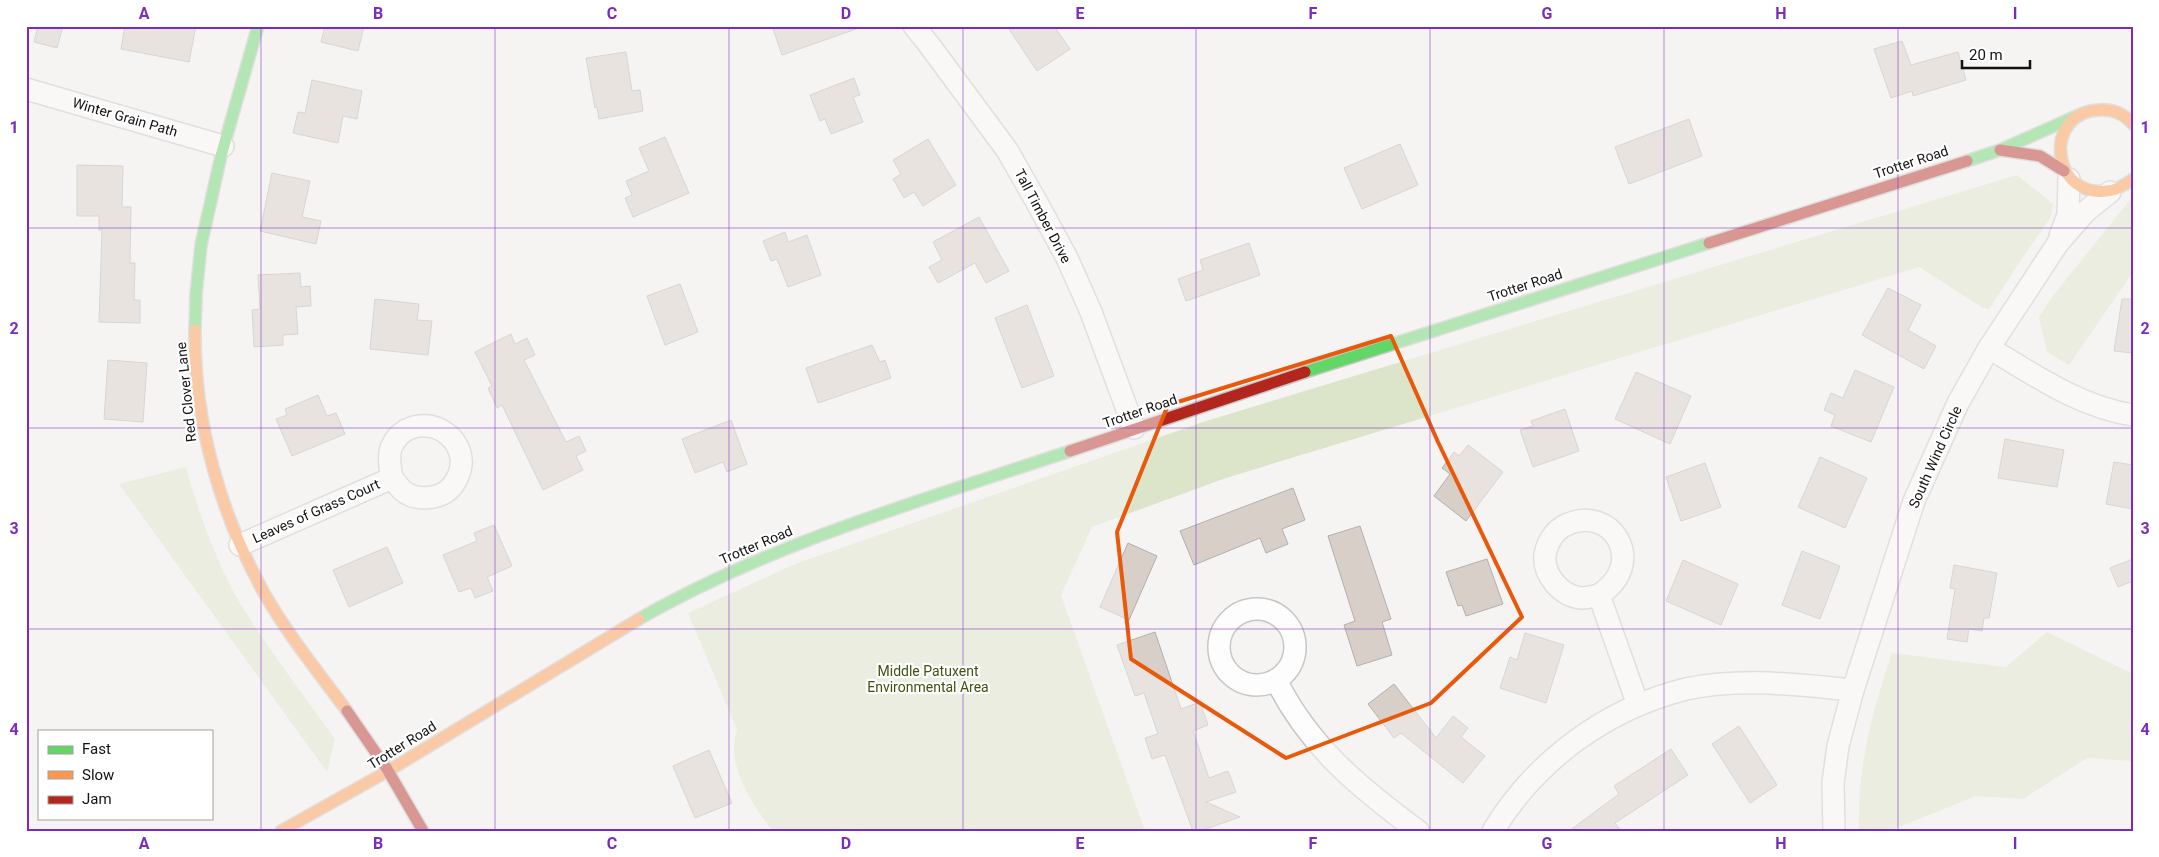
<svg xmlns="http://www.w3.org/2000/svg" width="2159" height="857" viewBox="0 0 2159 857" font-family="Roboto,sans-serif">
	<rect width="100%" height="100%" fill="#f6f4f2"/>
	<g fill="#dce4ca">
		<path d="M2017 175 2053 204 2051 217 2025 254 1989 309 1983 308 1919 267 1226 478 1092 527 1061 595 1145 831H773C752 805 725 764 737 730L688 613 795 564 1206 421Z"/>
		<polygon points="2133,196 2133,272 2069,365 2047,352 2039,317 2052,297"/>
		<path d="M186 467C199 514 216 562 241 605 270 651 303 695 335 739L327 772 119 484Z"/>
		<path d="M2047 632 2133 674V761L2087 758 2023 799 1976 796 1889 831H1859C1857 767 1872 713 1892 653L2006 667Z"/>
	</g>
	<g fill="#d9cfc9" stroke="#b1b0ae">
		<polygon points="38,26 63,26 57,48 34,42"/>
		<polygon points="125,26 196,26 189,62 121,49"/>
		<polygon points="325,26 364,26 358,51 321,42"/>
		<polygon points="772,26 855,26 856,29 782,55"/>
		<polygon points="1007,26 1054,26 1070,49 1037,71"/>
		<polygon points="1902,41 1911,65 1958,52 1966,80 1913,96 1912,91 1891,98 1874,49"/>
		<polygon points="626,52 632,91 640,90 643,111 599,119 597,107 595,108 586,58"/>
		<polygon points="854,78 860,95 853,97 863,122 831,134 825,119 820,121 810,95"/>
		<polygon points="312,80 362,91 357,119 343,116 338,143 293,133 298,112 305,113"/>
		<polygon points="1689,119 1702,156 1629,184 1615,147"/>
		<polygon points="665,137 689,193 633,217 625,198 632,195 626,181 649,171 639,148"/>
		<polygon points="928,139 956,185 923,206 914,192 904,198 893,179 901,174 893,160"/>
		<polygon points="1400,144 1418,185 1362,209 1344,168"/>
		<polygon points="77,165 123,166 122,207 131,207 130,263 135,263 134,300 140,300 140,323 99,322 102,230 99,230 99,216 77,216"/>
		<polygon points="272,173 310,181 302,217 321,221 316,244 260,231"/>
		<polygon points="979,217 1009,271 986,283 975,263 938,283 929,267 942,260 933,242"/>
		<polygon points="785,232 788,242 807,235 821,275 788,287 777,259 771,261 763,241"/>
		<polygon points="1249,243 1260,275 1186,301 1178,279 1203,270 1200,260"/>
		<polygon points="300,273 301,287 310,286 311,306 296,307 298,334 283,335 283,345 254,347 252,310 260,309 258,275"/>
		<polygon points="680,284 698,332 665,345 647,296"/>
		<polygon points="1888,288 1921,305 1908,330 1936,346 1924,369 1862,335"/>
		<polygon points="375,299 419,304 417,320 432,321 428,355 370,349"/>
		<polygon points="2122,299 2133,299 2133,353 2114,351"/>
		<polygon points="1027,305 1054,376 1022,388 995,318"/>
		<polygon points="511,334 515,344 527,338 535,355 524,360 566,442 579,436 586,451 576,456 583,470 543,490 502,405 497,408 488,388 492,386 475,352"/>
		<polygon points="872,345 880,362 885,360 891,378 818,403 806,368"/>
		<polygon points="108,360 147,363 143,422 104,419"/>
		<polygon points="1855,370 1894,387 1871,442 1831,426 1835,415 1824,410 1831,393 1843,398"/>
		<polygon points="1636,372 1691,396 1670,444 1615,419"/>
		<polygon points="318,395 327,416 336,413 345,434 292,456 276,419 287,415 285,409"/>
		<polygon points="1565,409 1579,451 1533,467 1520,430 1533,426 1531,421"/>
		<polygon points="731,420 747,464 727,472 723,462 695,473 682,439"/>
		<polygon points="2005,439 2064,450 2057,487 1998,478"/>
		<polygon points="1468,445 1503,472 1466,521 1434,496 1450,474 1442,468 1454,452 1459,456"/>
		<polygon points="1820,457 1867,478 1845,528 1798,507"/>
		<polygon points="2114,462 2133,465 2133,509 2106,504"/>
		<polygon points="1705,463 1721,507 1681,521 1666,477"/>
		<polygon points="1293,488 1305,520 1282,529 1288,544 1266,553 1260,538 1194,565 1180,531"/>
		<polygon points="494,525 512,566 487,577 493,591 475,598 471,588 459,592 443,555 477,541 474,533"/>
		<polygon points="1360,526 1391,619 1382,622 1392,655 1357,666 1344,625 1355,621 1328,536"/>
		<polygon points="1128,543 1157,556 1129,620 1100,607"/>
		<polygon points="387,547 403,583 349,607 333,570"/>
		<polygon points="1802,551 1840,566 1820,619 1782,605"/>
		<polygon points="1487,559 1503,604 1466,616 1462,605 1458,606 1446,572"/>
		<polygon points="2133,559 2133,581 2118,587 2110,568"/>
		<polygon points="1683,560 1738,584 1721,625 1666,601"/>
		<polygon points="1954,565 1997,573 1989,618 1984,618 1982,631 1969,629 1967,642 1947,639 1955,589 1950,588"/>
		<polygon points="1155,632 1181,709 1200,702 1208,725 1193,731 1209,778 1228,771 1236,792 1206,802 1240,817 1200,831 1193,831 1165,755 1152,759 1145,738 1158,734 1144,693 1135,696 1117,645"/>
		<polygon points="1525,633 1564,645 1546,703 1500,688 1510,657 1517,660"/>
		<polygon points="1394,684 1436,738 1453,716 1468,728 1461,737 1485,756 1463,783 1401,733 1394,738 1368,704"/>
		<polygon points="1739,726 1777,785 1750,803 1712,744"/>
		<polygon points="1671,749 1688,775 1615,823 1621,831 1569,831 1619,794 1614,786"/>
		<polygon points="709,750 732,803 695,818 673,766"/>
	</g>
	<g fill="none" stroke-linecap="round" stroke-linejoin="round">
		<g stroke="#c8c6c5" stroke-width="24">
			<g id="street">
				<polyline points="914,26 927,42 1007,150 1036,201 1067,258 1091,312 1134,428"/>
				<polyline points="26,89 223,146"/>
				<polyline points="2060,236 2068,215 2069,179"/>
				<path d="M1989 348C2034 375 2080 407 2133 415"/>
				<path d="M240 545 392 478C390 468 388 458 391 448 404 416 447 420 459 450 464 462 460 475 453 485 442 500 415 502 402 490 398 486 395 481 392 478"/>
				<path d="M1599 595C1649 563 1611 503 1566 525 1555 530 1547 542 1545 555 1543 575 1561 596 1581 598 1586 598 1594 596 1599 595L1638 705"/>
				<circle cx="1257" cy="647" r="38"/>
				<path d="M1276 680C1309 747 1360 788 1418 831"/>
				<path d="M1493 831C1536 760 1606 709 1686 689 1740 677 1799 685 1853 690"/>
				<polyline points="1834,831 1833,783 1838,746 1853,690 1914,501 1958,403 1989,348 2058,243 2085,212 2110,192"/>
			</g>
		</g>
		<g stroke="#c8c6c5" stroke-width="14">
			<g id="fast">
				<polyline points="1967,161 2000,150 2079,115"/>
				<polyline points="195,330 196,295 201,245 221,156 258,26"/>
				<polyline points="1305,372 1709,243"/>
				<path d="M639 619C773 542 924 500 1070 451"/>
			</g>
		</g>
		<g stroke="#c8c6c5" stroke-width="14">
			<g id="slow">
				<path d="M2133 124C2124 114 2112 109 2099 110 2041 112 2051 204 2113 190 2120 188 2127 183 2133 179"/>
				<path d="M195 330C194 422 220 513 264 593 288 635 319 673 347 711"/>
				<polyline points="281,831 388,771 639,619"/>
			</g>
		</g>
		<g stroke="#c8c6c5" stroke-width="14">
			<g id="jam">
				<polyline points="2000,150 2040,156 2064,171"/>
				<polyline points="1709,243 1967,161"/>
				<polyline points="1070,451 1305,372"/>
				<polyline points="347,711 387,769 423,831"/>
			</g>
		</g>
		<use href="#street" stroke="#fefdfd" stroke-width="21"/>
		<use href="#fast" stroke="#63d668" stroke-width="11"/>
		<use href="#slow" stroke="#ff974d" stroke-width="11"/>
		<use href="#jam" stroke="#b3261e" stroke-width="11"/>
	</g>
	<path d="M0 0H2159V857H0ZM1391 336 1438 442 1522 617 1431 703 1286 758 1131 659 1117 532 1168 405Z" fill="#f6f4f2" fill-opacity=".55" fill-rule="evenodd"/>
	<path fill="none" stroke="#e8590c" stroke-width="4" stroke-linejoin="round" d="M1391 336 1438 442 1522 617 1431 703 1286 758 1131 659 1117 532 1168 405Z"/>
	<path fill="none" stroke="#7b2cbf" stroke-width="1" stroke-opacity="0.55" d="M261 26V831M495 26V831M729 26V831M963 26V831M1196 26V831M1430 26V831M1664 26V831M1898 26V831M26 228H2133M26 428H2133M26 629H2133"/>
	<g text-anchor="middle" stroke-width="4.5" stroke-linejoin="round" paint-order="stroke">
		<g font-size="14" fill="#131111" stroke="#fff">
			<text transform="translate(125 117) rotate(16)" y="5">Winter Grain Path</text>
			<text transform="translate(1911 162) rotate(-18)" y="5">Trotter Road</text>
			<text transform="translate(1043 216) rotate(62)" y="5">Tall Timber Drive</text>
			<text transform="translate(1525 285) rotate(-18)" y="5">Trotter Road</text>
			<text transform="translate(186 392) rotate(-96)" y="5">Red Clover Lane</text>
			<text transform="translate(1140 411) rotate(-19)" y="5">Trotter Road</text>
			<text transform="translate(1935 457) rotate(-66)" y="5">South Wind Circle</text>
			<text transform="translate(316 511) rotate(-24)" y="5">Leaves of Grass Court</text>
			<text transform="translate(756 545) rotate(-23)" y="5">Trotter Road</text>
			<text transform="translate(402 745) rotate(-32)" y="5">Trotter Road</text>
		</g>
		<g font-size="14" fill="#40520e" stroke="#fff">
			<text x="928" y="676">Middle Patuxent<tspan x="928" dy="16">Environmental Area</tspan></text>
		</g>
	</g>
	<rect width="2159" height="857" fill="none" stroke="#ffffff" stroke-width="55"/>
	<rect x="38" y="730" width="175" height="90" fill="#ffffff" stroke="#a1a0a0"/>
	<rect x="48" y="746" width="25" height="8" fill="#63d668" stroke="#a1a0a0"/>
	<text x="82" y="754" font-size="15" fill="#131111">Fast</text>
	<rect x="48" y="771" width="25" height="8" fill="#ff974d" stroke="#a1a0a0"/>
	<text x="82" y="780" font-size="15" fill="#131111">Slow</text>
	<rect x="48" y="796" width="25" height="8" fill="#b3261e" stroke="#a1a0a0"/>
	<text x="82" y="804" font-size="15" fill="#131111">Jam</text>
	<path d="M1962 60v8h68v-8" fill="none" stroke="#131111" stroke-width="2.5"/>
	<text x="1969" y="60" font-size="15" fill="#131111" stroke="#ffffff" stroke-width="4" paint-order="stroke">20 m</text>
	<rect x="28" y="28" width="2104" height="802" fill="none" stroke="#7b2cbf" stroke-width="2"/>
	<g font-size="16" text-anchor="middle" font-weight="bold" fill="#7b2cbf">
		<text x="144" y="19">A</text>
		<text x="378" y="19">B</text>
		<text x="612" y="19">C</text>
		<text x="846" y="19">D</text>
		<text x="1080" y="19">E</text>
		<text x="1313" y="19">F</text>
		<text x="1547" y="19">G</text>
		<text x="1781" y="19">H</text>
		<text x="2015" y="19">I</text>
		<text x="14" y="133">1</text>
		<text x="2145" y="133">1</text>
		<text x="14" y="334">2</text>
		<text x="2145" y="334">2</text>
		<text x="14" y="534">3</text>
		<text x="2145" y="534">3</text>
		<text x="14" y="735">4</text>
		<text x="2145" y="735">4</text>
		<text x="144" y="849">A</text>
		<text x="378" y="849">B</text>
		<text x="612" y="849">C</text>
		<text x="846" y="849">D</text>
		<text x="1080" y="849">E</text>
		<text x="1313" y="849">F</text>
		<text x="1547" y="849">G</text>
		<text x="1781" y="849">H</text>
		<text x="2015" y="849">I</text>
	</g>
</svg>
